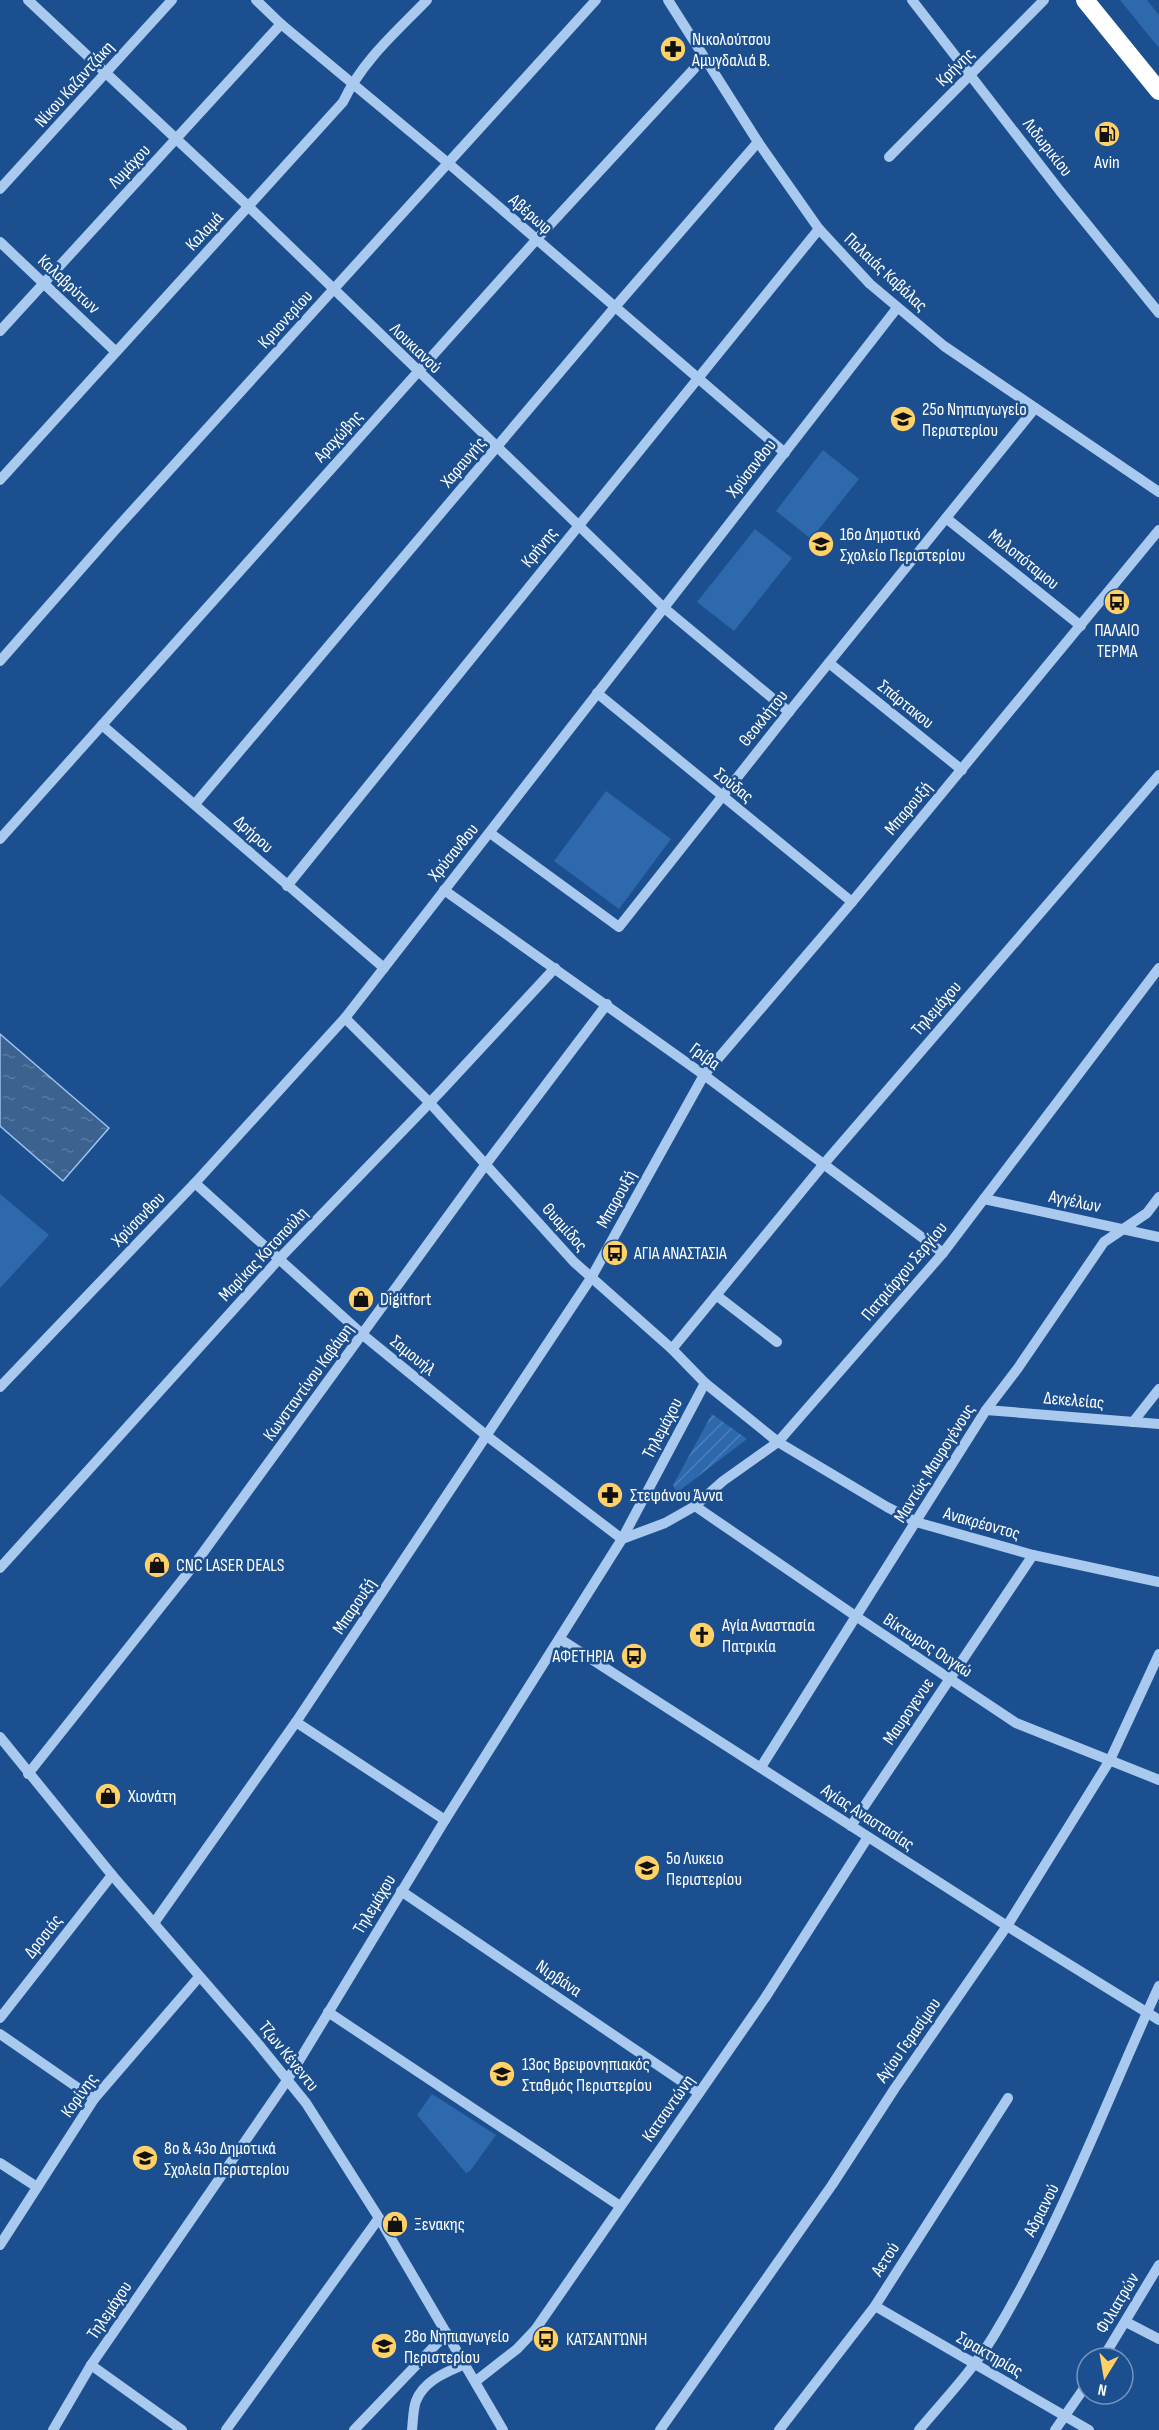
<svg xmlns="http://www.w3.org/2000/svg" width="1159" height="2430" viewBox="0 0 1159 2430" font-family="'Sofia Sans Condensed',sans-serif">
	<defs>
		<pattern id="garden-furrows" width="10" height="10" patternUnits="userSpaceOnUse" patternTransform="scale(1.5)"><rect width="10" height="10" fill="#2e69ad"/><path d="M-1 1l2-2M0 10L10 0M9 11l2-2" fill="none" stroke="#4d80b9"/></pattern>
		<pattern id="water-ripples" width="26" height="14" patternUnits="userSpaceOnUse" patternTransform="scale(1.5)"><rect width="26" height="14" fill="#3c6290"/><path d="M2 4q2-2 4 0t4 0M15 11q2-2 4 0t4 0" fill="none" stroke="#597aa1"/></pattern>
	</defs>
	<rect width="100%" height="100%" fill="#1b4f8f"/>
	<g fill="#2e69ad">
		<polygon points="1120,0 1147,0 1159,15 1159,48"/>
		<polygon points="823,450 859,479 811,539 776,511"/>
		<polygon points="755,529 792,558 734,631 697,602"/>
		<polygon points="606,791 671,839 619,909 554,861"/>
		<polygon points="0,1194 49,1235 0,1288"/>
		<polygon points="432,2094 496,2135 470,2171 466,2173 417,2115"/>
	</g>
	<polygon fill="url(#garden-furrows)" points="712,1414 747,1439 679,1491 676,1491 673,1485"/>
	<polygon fill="url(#water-ripples)" stroke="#9cc4f0" stroke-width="1.5" points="0,1034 109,1128 63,1181 0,1126"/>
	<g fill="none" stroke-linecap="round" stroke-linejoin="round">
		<g stroke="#a9c9ee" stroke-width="10">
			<polyline points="28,0 249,207 663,607 789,712"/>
			<polyline points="256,0 281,24 448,163 785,453"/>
			<polyline points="668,0 758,142 819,229 870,284 944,346 1159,492"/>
			<polyline points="912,0 1060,191 1159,313"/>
			<polyline points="889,157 1044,0"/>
			<polyline points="0,189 172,0"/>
			<polyline points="0,242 115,351"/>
			<polyline points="0,331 281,24"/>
			<path d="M0 480 343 102C362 61 396 32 427 0"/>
			<polyline points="946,518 1081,626"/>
			<polyline points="0,661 116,529 596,0"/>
			<polyline points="829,663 962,770"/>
			<polyline points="597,693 852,902"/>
			<polyline points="102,725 384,968"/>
			<polyline points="195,804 615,307 758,142"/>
			<polyline points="490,833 619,927 789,712 1035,408"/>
			<polyline points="0,839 536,240 704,58"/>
			<polyline points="287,886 819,229"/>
			<polyline points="444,890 704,1075 943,1253"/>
			<polyline points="345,1018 429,1102 574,1262 672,1349 705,1383 778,1442 887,1507 916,1522 1033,1555 1159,1582"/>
			<polyline points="195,1183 363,1335 487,1436 622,1539"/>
			<polyline points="984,1199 1159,1237"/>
			<polyline points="716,1295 777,1342"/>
			<polyline points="672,1349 823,1165 1159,775"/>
			<polyline points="0,1387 195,1183 345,1018 897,308"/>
			<polyline points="986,1410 1159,1424"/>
			<polyline points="1133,1422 1159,1389"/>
			<polyline points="695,1506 857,1617 1016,1723 1159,1780"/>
			<polyline points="622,1539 665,1523 695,1506 723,1481 778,1442 943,1253 1159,968"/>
			<polyline points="0,1568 279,1259 441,1091 555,968"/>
			<polyline points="560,1639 1007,1926 1159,2020"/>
			<polyline points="296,1722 445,1820"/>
			<polyline points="0,1737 112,1875 255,2040 306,2103 379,2218 503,2430"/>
			<polyline points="761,1767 986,1410 1018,1368 1104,1242 1147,1213 1159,1197"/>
			<polyline points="28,1774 194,1565 486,1164 607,1004"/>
			<polyline points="851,1826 1033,1555"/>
			<polyline points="401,1891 699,2093"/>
			<polyline points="154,1923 296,1722 591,1278 704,1075 852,902 1159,530"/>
			<polyline points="328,2012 620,2206"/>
			<polyline points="0,2018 112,1875"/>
			<polyline points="0,2034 94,2099"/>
			<polyline points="0,2163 37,2187"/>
			<polyline points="0,2245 94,2099 199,1977"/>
			<polyline points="875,2306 1089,2430"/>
			<polyline points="1126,2322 1159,2339"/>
			<polyline points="1103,2358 1159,2265"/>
			<polyline points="91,2365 182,2430"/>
			<polyline points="476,2381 517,2349 535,2330 765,1998 868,1837"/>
			<polyline points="53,2430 91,2365 288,2079 445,1820 622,1539 705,1383"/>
			<polyline points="226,2430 379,2218"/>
			<polyline points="354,2430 447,2333"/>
			<path d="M412 2430C413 2421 413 2409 416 2401 424 2380 447 2372 465 2364"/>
			<polyline points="660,2430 832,2185 895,2088 1007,1926 1110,1760 1159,1654"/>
			<polyline points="779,2430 875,2306 1008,2098"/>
			<path d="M919 2430C944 2400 972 2371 993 2337 1060 2226 1105 2104 1159 1986"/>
			<polyline points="1055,2430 1087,2384"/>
		</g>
		<polyline stroke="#fff" stroke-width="18" points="1085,0 1159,91"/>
	</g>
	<defs>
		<g id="pharmacy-disc" transform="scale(1.35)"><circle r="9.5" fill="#ffd166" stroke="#1b4f8f"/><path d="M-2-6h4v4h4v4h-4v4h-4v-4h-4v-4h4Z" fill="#111"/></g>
		<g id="fuel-disc" transform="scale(1.35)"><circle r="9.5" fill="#ffd166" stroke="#1b4f8f"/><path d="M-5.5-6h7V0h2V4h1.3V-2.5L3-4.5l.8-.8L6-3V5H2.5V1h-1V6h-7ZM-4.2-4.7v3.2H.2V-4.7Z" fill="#111"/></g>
		<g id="school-disc" transform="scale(1.35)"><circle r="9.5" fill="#ffd166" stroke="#1b4f8f"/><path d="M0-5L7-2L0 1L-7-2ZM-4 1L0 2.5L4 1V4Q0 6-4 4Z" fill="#111"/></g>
		<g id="bus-disc" transform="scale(1.35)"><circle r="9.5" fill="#ffd166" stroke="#1b4f8f"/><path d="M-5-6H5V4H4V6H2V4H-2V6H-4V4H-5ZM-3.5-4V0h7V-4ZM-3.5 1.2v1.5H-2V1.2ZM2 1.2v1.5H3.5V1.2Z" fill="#111"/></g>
		<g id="shop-disc" transform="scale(1.35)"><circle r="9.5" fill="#ffd166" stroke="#1b4f8f"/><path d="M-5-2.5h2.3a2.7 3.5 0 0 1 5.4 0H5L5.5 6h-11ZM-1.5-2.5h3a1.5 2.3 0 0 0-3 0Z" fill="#111"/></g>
		<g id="church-disc" transform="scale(1.35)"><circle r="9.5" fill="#ffd166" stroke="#1b4f8f"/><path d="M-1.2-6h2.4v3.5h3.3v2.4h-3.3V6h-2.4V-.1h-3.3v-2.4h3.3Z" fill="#111"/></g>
	</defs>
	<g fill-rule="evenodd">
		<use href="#pharmacy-disc" x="673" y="49"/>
		<use href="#fuel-disc" x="1107" y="134"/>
		<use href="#school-disc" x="903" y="419"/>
		<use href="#school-disc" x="821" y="544"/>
		<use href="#bus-disc" x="1117" y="602"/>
		<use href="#bus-disc" x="615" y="1253"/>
		<use href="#shop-disc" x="361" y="1299"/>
		<use href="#pharmacy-disc" x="610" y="1495"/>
		<use href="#shop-disc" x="157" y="1565"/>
		<use href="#church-disc" x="702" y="1635"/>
		<use href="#bus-disc" x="634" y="1656"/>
		<use href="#shop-disc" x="108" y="1796"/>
		<use href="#school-disc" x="647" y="1868"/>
		<use href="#school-disc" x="502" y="2074"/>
		<use href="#school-disc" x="145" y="2158"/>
		<use href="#shop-disc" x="395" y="2224"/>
		<use href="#bus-disc" x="546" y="2339"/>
		<use href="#school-disc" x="384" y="2346"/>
	</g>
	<g text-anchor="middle" stroke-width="5" stroke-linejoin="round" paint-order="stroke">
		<g font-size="18" fill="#fff" stroke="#1b4f8f" text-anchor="start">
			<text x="692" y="45">Νικολούτσου<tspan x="692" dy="21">Αμυγδαλιά Β.</tspan></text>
			<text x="1107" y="168" text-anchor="middle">Avin</text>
			<text x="922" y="415">25ο Νηπιαγωγείο<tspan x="922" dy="21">Περιστερίου</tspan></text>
			<text x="840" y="540">16ο Δημοτικό<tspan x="840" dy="21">Σχολείο Περιστερίου</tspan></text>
			<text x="1117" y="636" text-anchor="middle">ΠΑΛΑΙΟ<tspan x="1117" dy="21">ΤΕΡΜΑ</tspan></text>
			<text x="634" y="1259">ΑΓΙΑ ΑΝΑΣΤΑΣΙΑ</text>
			<text x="380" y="1305">Digitfort</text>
			<text x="630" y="1501">Στεφάνου Άννα</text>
			<text x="176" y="1571">CNC LASER DEALS</text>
			<text x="722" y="1631">Αγία Αναστασία<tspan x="722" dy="21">Πατρικία</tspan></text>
			<text x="614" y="1662" text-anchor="end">ΑΦΕΤΗΡΙΑ</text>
			<text x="128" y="1802">Χιονάτη</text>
			<text x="666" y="1864">5ο Λυκειο<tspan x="666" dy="21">Περιστερίου</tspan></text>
			<text x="522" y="2070">13ος Βρεφονηπιακός<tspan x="522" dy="21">Σταθμός Περιστερίου</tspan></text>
			<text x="164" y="2154">8ο &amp; 43ο Δημοτικά<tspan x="164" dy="21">Σχολεία Περιστερίου</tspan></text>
			<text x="414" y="2230">Ξενακης</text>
			<text x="404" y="2342">28ο Νηπιαγωγείο<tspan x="404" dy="21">Περιστερίου</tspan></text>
			<text x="566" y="2345">ΚΑΤΣΑΝΤΏΝΗ</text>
		</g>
		<g font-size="18" fill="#fff" stroke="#1b4f8f">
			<text transform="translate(955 67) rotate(-45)" y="6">Κρήνης</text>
			<text transform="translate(74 84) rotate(-48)" y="6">Νίκου Καζαντζάκη</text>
			<text transform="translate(1048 147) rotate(52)" y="6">Λιδωρικίου</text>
			<text transform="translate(129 166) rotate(-47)" y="6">Λυμάχου</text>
			<text transform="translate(531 214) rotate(41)" y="6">Αβέρωφ</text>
			<text transform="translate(204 231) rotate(-47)" y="6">Καλαμά</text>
			<text transform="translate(886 272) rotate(43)" y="6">Παλαιάς Καβάλας</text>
			<text transform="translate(69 284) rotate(43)" y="6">Καλαβρύτων</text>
			<text transform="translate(285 319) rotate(-48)" y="6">Κρυονερίου</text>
			<text transform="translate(416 348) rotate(44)" y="6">Λουκιανού</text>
			<text transform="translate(338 436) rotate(-48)" y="6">Αραχώβης</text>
			<text transform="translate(463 462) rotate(-50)" y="6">Χαραυγής</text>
			<text transform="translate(751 468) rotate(-52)" y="6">Χρύσανθου</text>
			<text transform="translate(539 547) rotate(-51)" y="6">Κρήνης</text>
			<text transform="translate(1024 559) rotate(39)" y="6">Μυλοπόταμου</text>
			<text transform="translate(906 704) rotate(39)" y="6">Σπάρτακου</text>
			<text transform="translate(763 718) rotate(-51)" y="6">Θεοκλήτου</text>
			<text transform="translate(734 785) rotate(39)" y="6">Σούδας</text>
			<text transform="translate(908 808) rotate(-50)" y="6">Μπαρουξή</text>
			<text transform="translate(254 834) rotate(42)" y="6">Δρήρου</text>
			<text transform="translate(453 852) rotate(-51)" y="6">Χρύσανθου</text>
			<text transform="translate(936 1008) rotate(-49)" y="6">Τηλεμάχου</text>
			<text transform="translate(705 1056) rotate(36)" y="6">Γρίβα</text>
			<text transform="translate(616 1199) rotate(-61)" y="6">Μπαρουξή</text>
			<text transform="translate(1075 1201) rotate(12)" y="6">Αγγέλων</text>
			<text transform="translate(138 1219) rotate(-46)" y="6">Χρύσανθου</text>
			<text transform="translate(565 1227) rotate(48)" y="6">Θυαμίδος</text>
			<text transform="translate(263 1254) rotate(-47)" y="6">Μαρίκας Κοτοπούλη</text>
			<text transform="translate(904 1271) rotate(-50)" y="6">Πατριάρχου Σεργίου</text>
			<text transform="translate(413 1355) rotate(39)" y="6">Σαμουήλ</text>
			<text transform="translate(308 1382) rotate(-54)" y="6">Κωνσταντίνου Καβάφη</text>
			<text transform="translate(1074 1400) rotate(5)" y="6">Δεκελείας</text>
			<text transform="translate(662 1428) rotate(-62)" y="6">Τηλεμάχου</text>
			<text transform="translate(934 1463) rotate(-58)" y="6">Μαντώς Μαυρογένους</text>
			<text transform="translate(982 1523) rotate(16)" y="6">Ανακρέοντος</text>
			<text transform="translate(354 1606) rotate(-56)" y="6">Μπαρουξή</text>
			<text transform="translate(928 1645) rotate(33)" y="6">Βίκτωρος Ουγκώ</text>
			<text transform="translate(908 1711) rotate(-56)" y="6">Μαυρογενυε</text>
			<text transform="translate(868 1817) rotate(33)" y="6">Αγίας Αναστασίας</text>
			<text transform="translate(374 1904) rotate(-59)" y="6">Τηλεμάχου</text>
			<text transform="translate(43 1936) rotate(-52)" y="6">Δροσιάς</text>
			<text transform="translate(559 1978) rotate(34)" y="6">Νιρβάνα</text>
			<text transform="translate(908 2040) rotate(-55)" y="6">Αγίου Γερασίμου</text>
			<text transform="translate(289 2056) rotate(51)" y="6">Τζων Κένεντυ</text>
			<text transform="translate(79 2095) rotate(-54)" y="6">Κορίνης</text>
			<text transform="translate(668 2108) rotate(-55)" y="6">Κατσαντώνη</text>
			<text transform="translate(1041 2210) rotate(-63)" y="6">Αδριανού</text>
			<text transform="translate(885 2259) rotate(-57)" y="6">Αετού</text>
			<text transform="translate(1117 2303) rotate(-59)" y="6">Φιλιατρών</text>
			<text transform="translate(109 2310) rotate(-56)" y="6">Τηλεμάχου</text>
			<text transform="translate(990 2354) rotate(30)" y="6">Σφακτηρίας</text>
		</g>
	</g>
	<g transform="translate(1105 2376) rotate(191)"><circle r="28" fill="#1b4f8f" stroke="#7695bc" stroke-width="1.5"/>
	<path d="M0-4.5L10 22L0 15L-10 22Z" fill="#ffd166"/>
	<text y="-9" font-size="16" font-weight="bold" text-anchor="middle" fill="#ffffff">N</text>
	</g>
</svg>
